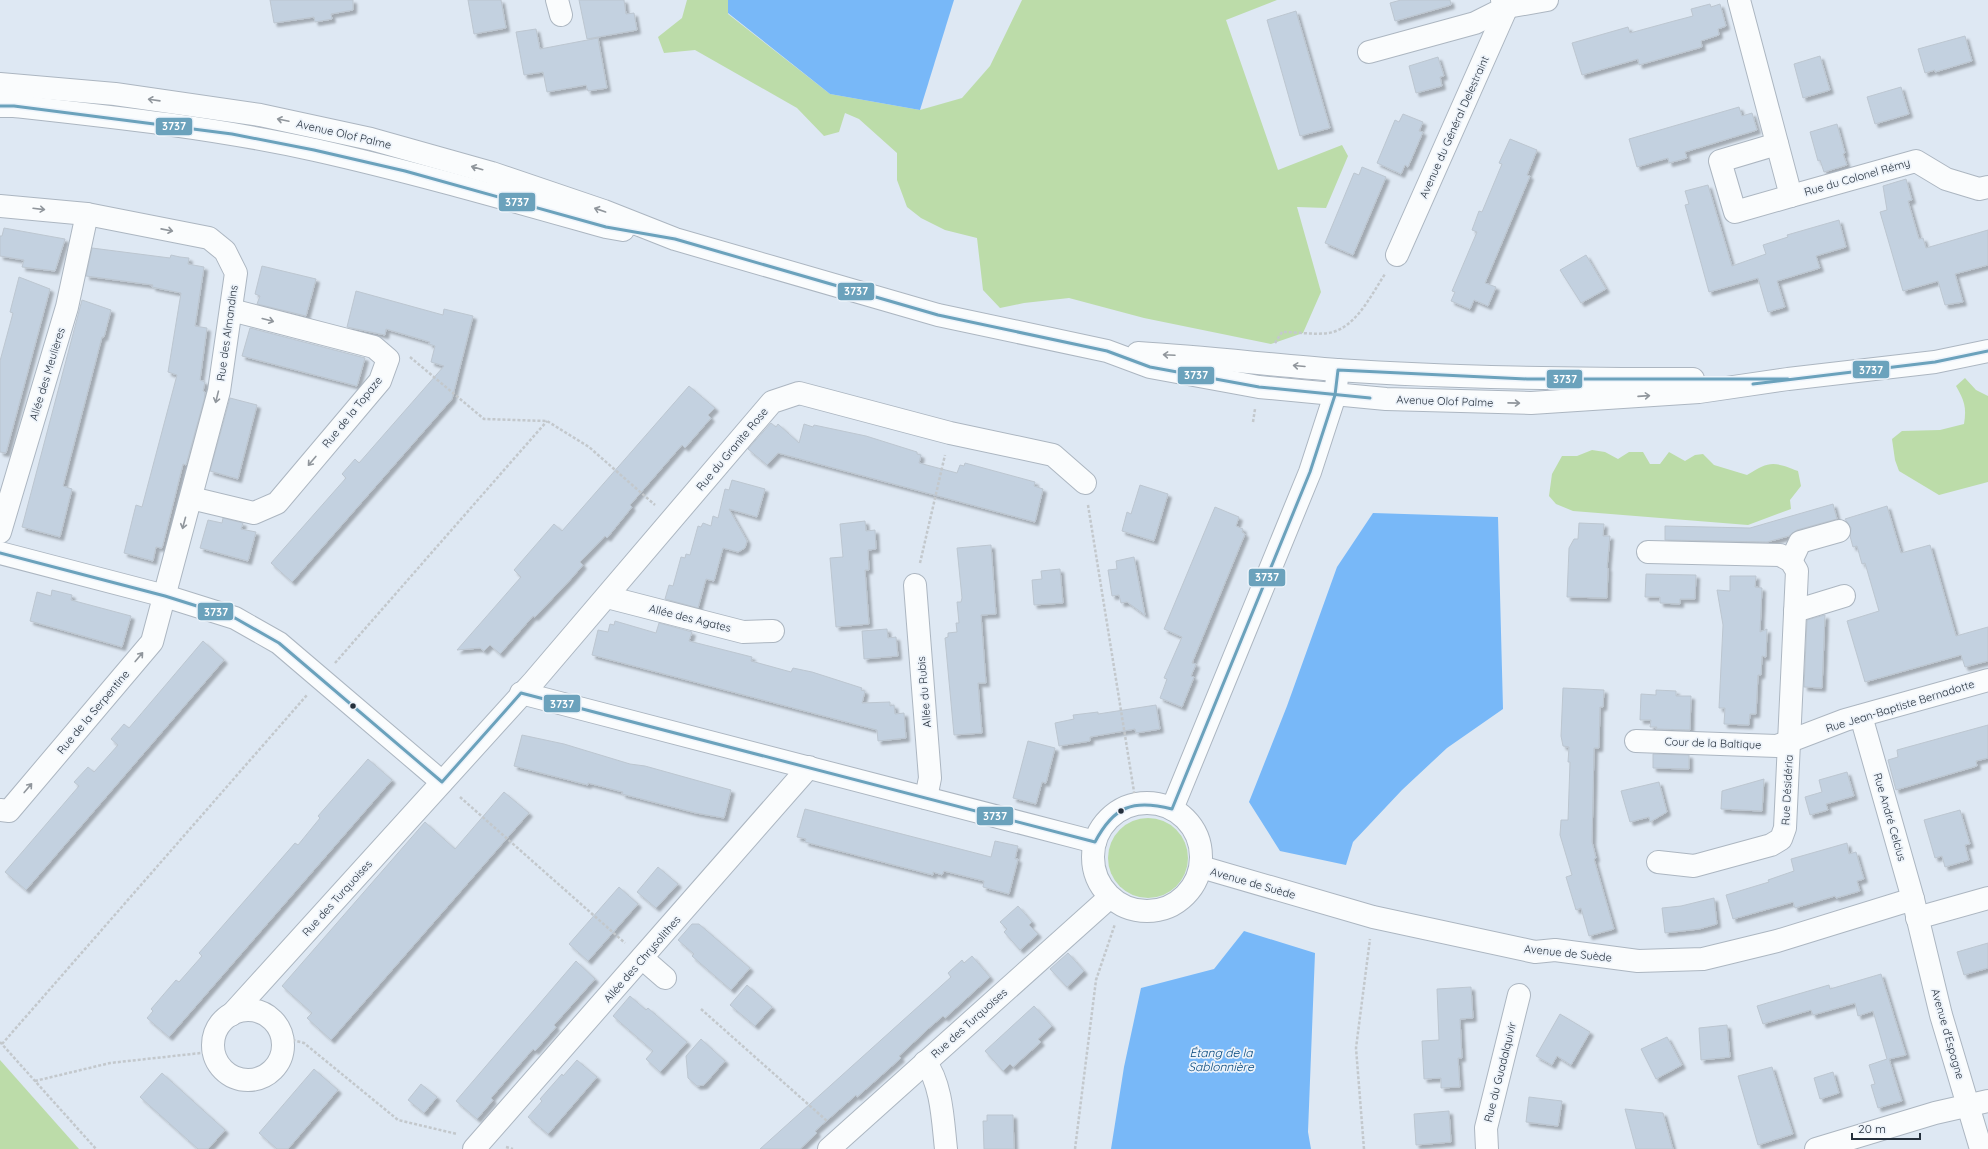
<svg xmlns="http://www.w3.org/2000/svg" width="1988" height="1149" viewBox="0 0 1988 1149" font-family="Quicksand,sans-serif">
	<defs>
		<filter id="shadow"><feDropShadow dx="3.5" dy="3.5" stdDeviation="1" flood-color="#0004"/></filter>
	</defs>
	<rect width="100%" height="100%" fill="#dee8f3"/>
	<g fill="#bcdca9">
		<polygon points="687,0 728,0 728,14 830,94 920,110 962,98 990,66 1022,0 1277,0 1226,20 1278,170 1342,145 1348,156 1326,208 1297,207 1321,292 1303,333 1271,344 1144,318 1069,298 1024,303 1000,308 983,290 977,238 945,230 921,218 907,207 897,180 897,153 859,119 845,113 839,132 824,136 797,108 695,50 664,53 658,37 682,18"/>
		<path d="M1965 378 1976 390 1988 396V482L1939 495 1899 471 1895 460 1892 439 1902 431 1940 430 1964 424C1967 407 1964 400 1956 386Z"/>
		<path d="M1592 450 1605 452 1618 459 1629 452H1643L1650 464H1660L1669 452 1685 461 1695 455 1703 454 1714 465 1747 475C1769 461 1773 461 1798 471L1801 486 1790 500 1791 509 1748 525 1573 511 1556 504 1549 496 1552 474 1562 456H1577Z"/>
		<circle cx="1148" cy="858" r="40"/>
		<polygon points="0,1060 79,1149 0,1149"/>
	</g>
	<g fill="#78b8f8">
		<polygon points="728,0 954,0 920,110 830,94 728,13"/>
		<polygon points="1373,513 1498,517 1503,709 1447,748 1402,790 1353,842 1346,865 1280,851 1249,802 1287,706 1337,567"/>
		<polygon points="1244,931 1315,953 1308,1132 1311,1149 1111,1149 1124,1067 1141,988 1214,969"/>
	</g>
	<g fill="#c3d1e0" stroke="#bcc6d0" filter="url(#shadow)">
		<polygon points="270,0 353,0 353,10 331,14 332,19 315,22 314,17 274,23"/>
		<polygon points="468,0 501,0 506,28 474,34"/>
		<polygon points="579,0 624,0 626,14 634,13 637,30 587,39"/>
		<polygon points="1401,0 1450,0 1451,5 1395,21 1390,3"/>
		<polygon points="1710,4 1711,7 1720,4 1726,26 1718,29 1719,35 1701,41 1702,47 1639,65 1638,59 1582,75 1572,43 1628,27 1630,33 1674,21 1693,16 1691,9"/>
		<polygon points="1296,11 1330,128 1300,136 1267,20"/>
		<polygon points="536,29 540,49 598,38 607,88 588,91 586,85 547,92 543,72 524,75 516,32"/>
		<polygon points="1965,36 1972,61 1935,72 1935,70 1925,73 1918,49"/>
		<polygon points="1820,56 1830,90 1803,98 1794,64"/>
		<polygon points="1438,57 1444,76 1440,77 1442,86 1416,93 1409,66"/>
		<polygon points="1901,87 1909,114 1875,124 1867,97"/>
		<polygon points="1739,107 1742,116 1752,113 1757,130 1685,152 1687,158 1669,163 1668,158 1637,167 1629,139"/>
		<polygon points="1403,114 1423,122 1419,131 1423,132 1408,167 1405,165 1401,174 1377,163 1395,120 1399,122"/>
		<polygon points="1837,124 1845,153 1843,154 1847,165 1824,172 1820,160 1818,161 1810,132"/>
		<polygon points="1510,139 1537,150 1527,175 1530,176 1485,283 1496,287 1488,306 1474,300 1470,309 1451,301 1455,292 1452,291 1477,232 1472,230 1479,211 1482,212 1502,164 1499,163"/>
		<polygon points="1362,167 1386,177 1353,255 1325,243 1354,173 1359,175"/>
		<polygon points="1906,179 1912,200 1908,201 1919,239 1923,238 1926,248 1988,230 1988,265 1955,274 1963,302 1945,305 1938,281 1903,291 1880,212 1887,210 1883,186"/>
		<polygon points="1708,185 1732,266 1766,254 1763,245 1788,237 1787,235 1839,220 1846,247 1816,256 1820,268 1777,281 1785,307 1768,312 1758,278 1709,292 1685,205 1689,204 1685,191"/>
		<polygon points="4,228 65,239 55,271 22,267 24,260 0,256 0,236 2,236"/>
		<polygon points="92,248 170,258 171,255 180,257 189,258 188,264 204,267 195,326 207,328 200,380 205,382 203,391 205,392 204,400 186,465 183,464 162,548 156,547 153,561 124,553 136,505 142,507 177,375 168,372 181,293 152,287 153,285 86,276"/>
		<polygon points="1586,255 1606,289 1581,303 1560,270"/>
		<polygon points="262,266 316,279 306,316 257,304 260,296 255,294"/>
		<polygon points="19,277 50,289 6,453 0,452 0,361 13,313 10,312"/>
		<polygon points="356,291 443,315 444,309 473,316 452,399 292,582 271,563 346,478 342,474 355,459 359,463 444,366 431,362 435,346 429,344 430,342 386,329 385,335 347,327"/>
		<polygon points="82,300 111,310 104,337 102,337 63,486 72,489 60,537 22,527"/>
		<polygon points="250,328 365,358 357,386 242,356"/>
		<polygon points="689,386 715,408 708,415 711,418 685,448 682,445 630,505 632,507 607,538 605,536 580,562 583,565 571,579 535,617 533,616 500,654 490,645 484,651 480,648 457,650 521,577 514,570 554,524 562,531"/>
		<polygon points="230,398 257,405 238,479 210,471"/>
		<polygon points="771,423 776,427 778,424 799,443 804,424 813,427 814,425 866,436 917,452 917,454 921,455 919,463 957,473 960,465 964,466 965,463 1035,482 1034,486 1043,489 1035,522 778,453 767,465 748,449"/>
		<polygon points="732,480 765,489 757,517 729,509 747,541 745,548 738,552 723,548 714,581 706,579 698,608 665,599 669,585 673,586 681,557 685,558 686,554 690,555 698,526 701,527 703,523 711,526 713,516 718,518 725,489 729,490"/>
		<polygon points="1140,485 1168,494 1154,541 1122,531 1127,512 1131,514"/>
		<polygon points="1833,504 1837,519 1797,530 1789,536 1767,542 1665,540 1665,526 1750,528"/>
		<polygon points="1887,506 1901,553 1930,545 1956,636 1988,627 1988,661 1965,667 1961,655 1865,682 1847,621 1879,611 1865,563 1862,564 1857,546 1853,547 1850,536 1851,528 1845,519"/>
		<polygon points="1215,507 1239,517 1236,526 1243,529 1242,532 1245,534 1192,663 1196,664 1191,676 1194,677 1182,707 1160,698 1167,679 1164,678 1182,637 1164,629"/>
		<polygon points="223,518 243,523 241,529 256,532 248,561 200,548 208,520 222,523"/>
		<polygon points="865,521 866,531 875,530 876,549 868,550 869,570 865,570 869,624 836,627 830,558 843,557 840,524"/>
		<polygon points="1579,523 1604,524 1603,536 1610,536 1607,568 1608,568 1607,598 1567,597 1569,548 1574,539 1578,539"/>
		<polygon points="991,545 996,614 981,615 986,683 978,683 982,733 954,735 945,638 948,637 948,633 957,632 956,623 959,623 957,602 961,602 962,598 957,548"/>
		<polygon points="1134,557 1145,615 1127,602 1121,603 1119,595 1112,596 1108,570 1117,569 1116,561"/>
		<polygon points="1060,569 1063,603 1034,605 1032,580 1042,579 1041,571"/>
		<polygon points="1646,574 1696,575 1695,599 1680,599 1680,604 1660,603 1660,597 1645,597"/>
		<polygon points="1730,576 1756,576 1755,587 1762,588 1760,632 1767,629 1766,657 1762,656 1761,675 1758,675 1756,714 1750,714 1749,725 1724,724 1725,708 1719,708 1723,625 1717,590 1730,591"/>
		<polygon points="52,590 72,595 71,600 131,616 122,647 30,621 37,592 51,596"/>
		<polygon points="1825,615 1822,688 1804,687 1807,620"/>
		<polygon points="615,621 656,633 659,623 692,632 689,641 752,657 751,661 791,672 793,668 812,672 862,688 861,690 865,691 862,703 890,702 890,706 894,705 895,714 904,713 906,738 878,741 877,730 592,655 598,630 608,632 610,624 614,625"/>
		<polygon points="887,629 888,638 896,637 898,656 864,659 862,631"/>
		<polygon points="203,641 224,660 26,890 5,872 79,786 74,782 88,767 94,772 118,745 111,739 124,724 129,728"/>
		<polygon points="1563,688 1604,690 1603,707 1600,707 1599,748 1594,748 1592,842 1596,858 1594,859 1614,929 1589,936 1581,908 1576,910 1566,877 1572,875 1560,835 1561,820 1568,820 1570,762 1568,762 1569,747 1563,746 1561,736"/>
		<polygon points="1656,690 1676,691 1676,696 1691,696 1690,730 1656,729 1657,727 1650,727 1651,720 1640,720 1641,694 1656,695"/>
		<polygon points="1156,705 1160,729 1136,733 1135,729 1090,737 1090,741 1059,746 1055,723 1074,719 1073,715 1098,712 1098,714"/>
		<polygon points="1988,725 1988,758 1976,761 1977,766 1896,790 1888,760 1898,757 1897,750"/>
		<polygon points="522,735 564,744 630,764 645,766 731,790 724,818 696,813 622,794 623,792 588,783 588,785 514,766"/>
		<polygon points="1028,741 1055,748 1046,783 1042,782 1036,804 1013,798"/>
		<polygon points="1653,754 1689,755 1689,769 1653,768"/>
		<polygon points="368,759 392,780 169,1037 147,1018 153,1011 151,1009 176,980 179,982 202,956 199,953 295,843 298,845 320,818 318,816"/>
		<polygon points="1847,772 1854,796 1826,804 1828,810 1810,815 1805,797 1822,792 1819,780"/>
		<polygon points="1764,779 1762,811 1721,809 1722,791"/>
		<polygon points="1659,782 1667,812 1650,822 1649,817 1630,822 1621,791"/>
		<polygon points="504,792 529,813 331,1040 307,1018 312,1013 282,986 425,822 455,849"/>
		<polygon points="805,809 991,857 995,841 1018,846 1015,859 1018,859 1009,894 983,887 984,881 944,871 942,875 933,872 933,875 805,842 806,839 797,837"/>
		<polygon points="1960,810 1970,844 1965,845 1969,860 1945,867 1942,856 1935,858 1924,820"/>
		<polygon points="1847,843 1849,854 1856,852 1864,879 1857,881 1860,891 1836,898 1835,896 1795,908 1793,902 1733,919 1726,895 1769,882 1768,880 1794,871 1791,859"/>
		<polygon points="658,867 678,884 656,908 637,892"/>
		<polygon points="619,887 638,904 588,961 569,944"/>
		<polygon points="1714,898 1717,924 1699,929 1665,933 1662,908 1681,906"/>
		<polygon points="1018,906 1032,922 1029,925 1038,934 1020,950 1004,932 1007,929 1000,922"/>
		<polygon points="692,924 699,924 750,968 731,990 692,956 694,954 678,940"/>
		<polygon points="1988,943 1988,968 1964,975 1957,952"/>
		<polygon points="1068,953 1084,971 1067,987 1050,969"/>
		<polygon points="972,956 990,977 945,1018 943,1016 929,1028 899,1056 901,1058 874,1082 857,1097 856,1095 815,1131 817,1133 800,1149 760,1149 951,977 948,973 962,960 964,963"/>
		<polygon points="576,961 595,979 554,1025 556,1027 535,1051 533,1049 491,1098 493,1100 477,1119 456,1101"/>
		<polygon points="1881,974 1906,1055 1889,1059 1902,1101 1878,1108 1871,1085 1875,1084 1869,1065 1887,1059 1873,1011 1858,1016 1855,1003 1813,1015 1811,1010 1763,1024 1757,1006 1829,985 1830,989"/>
		<polygon points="747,985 772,1007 755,1026 730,1005"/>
		<polygon points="1471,987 1473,1018 1460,1019 1462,1058 1458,1058 1460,1087 1441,1088 1441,1078 1424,1079 1422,1041 1439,1040 1437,989"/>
		<polygon points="630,996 646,1010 648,1008 687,1042 660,1072 646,1059 653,1051 613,1016"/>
		<polygon points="1034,1006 1052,1026 1038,1039 1041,1042 1013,1067 1010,1064 1003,1071 985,1051"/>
		<polygon points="1560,1014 1590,1032 1571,1065 1557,1056 1552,1065 1536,1056"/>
		<polygon points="1727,1025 1730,1057 1701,1060 1699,1028"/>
		<polygon points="1667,1037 1682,1065 1656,1079 1641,1049"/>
		<polygon points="701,1039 725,1061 704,1085 697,1086 688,1078 686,1056"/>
		<polygon points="577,1060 597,1077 548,1134 528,1117 542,1101 540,1099 562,1074 563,1076"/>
		<polygon points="1772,1067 1793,1134 1758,1145 1738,1076"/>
		<polygon points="314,1069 338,1090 288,1149 277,1149 259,1133"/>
		<polygon points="1833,1072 1839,1093 1820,1099 1814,1078"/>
		<polygon points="162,1073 225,1130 208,1149 198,1149 140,1097"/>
		<polygon points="421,1084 437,1097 424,1113 408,1100"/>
		<polygon points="1529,1097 1562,1101 1558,1126 1526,1122"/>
		<polygon points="1625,1109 1663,1113 1673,1149 1636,1149"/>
		<polygon points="1449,1111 1451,1142 1416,1145 1414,1114"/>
		<polygon points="987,1115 1013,1115 1014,1149 984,1149 983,1121 987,1121"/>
	</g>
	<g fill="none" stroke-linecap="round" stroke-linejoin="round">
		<g stroke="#acb6c1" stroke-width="24">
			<g id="minor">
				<polyline points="557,0 561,15"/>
				<polyline points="1739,0 1791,196 1916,161 1946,179 1979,189 1988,187"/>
				<polyline points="1369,52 1475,23 1507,7 1547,0"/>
				<polyline points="1777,144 1720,161 1735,212 1791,196"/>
				<polyline points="0,206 87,214 209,238 225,251 236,273 219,391 152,642 9,811 0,810"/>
				<polyline points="1397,255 1507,7 1502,0"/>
				<polyline points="191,498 254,513 277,503 380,381 388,359 374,347 231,310"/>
				<polyline points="0,532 67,307 87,214"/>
				<polyline points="1648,552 1780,555 1791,561 1797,571 1785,828 1781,839 1771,845 1694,866 1658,862"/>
				<polyline points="0,553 165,596 235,618 279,643 442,782"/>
				<polyline points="1791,561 1800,542 1839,531"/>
				<polyline points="915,585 930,778 926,798"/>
				<polyline points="607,597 743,632 773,631"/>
				<polyline points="1795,611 1844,596"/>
				<polyline points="521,693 1095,842"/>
				<polyline points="1861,716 1913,899 1941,1015 1981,1149"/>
				<polyline points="1636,741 1777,746 1845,720 1988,680"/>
				<circle cx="1147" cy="857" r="54"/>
				<polyline points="1172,809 1310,472 1335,395 1338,370"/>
				<polyline points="1201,867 1373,917 1535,952 1555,950 1638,961 1703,959 1777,941 1913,899"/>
				<polyline points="1917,918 1988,898"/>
				<polyline points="642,958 665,978"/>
				<circle cx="248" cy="1045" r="35"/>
				<polyline points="231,1015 534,681 772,402 799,393 950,433 1053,455 1085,483"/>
				<path d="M925 1062C942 1083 943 1123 946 1149"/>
				<polyline points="474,1149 809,767"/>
				<polyline points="829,1149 1110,897"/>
				<polyline points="1487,1149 1486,1128 1519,995"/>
				<polyline points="1816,1149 1935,1113 1988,1101"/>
			</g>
		</g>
		<g stroke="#acb6c1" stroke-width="24">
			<g id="major">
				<polyline points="0,84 115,94 260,115 371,139 492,173 604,211 675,239 938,315 1107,351 1150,367 1259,387 1386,399 1531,403 1699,392 1788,379 1935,362 1988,351"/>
				<path d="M0 106H14C114 117 216 128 315 150 413 172 510 200 606 227L623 230"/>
				<path d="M1138 353C1205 357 1271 365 1337 370 1456 378 1574 379 1693 379"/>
			</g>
		</g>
		<g stroke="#c3c8cc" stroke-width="2.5" stroke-dasharray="3 2" stroke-linecap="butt">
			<path d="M1275 343 1282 332C1297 332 1314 335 1329 333 1356 328 1371 295 1385 274"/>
			<polyline points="410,357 484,419 547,421 589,447 655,505"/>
			<polyline points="1253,422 1255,409"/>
			<polyline points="1088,505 1136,804"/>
			<polyline points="920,563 945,455"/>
			<polyline points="335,663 547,421"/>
			<polyline points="460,797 625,943"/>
			<polyline points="701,1009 827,1121"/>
			<polyline points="278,1038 282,1037 304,1043 398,1120 457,1134"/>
			<polyline points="0,1042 96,1149"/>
			<polyline points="2,1044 307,695"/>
			<polyline points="35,1081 110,1063 219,1051"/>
			<polyline points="506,1147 513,1149"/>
			<polyline points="1075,1149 1096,980 1115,924"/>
			<polyline points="1364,1149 1356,1048 1370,939"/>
		</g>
		<use href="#minor" stroke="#fafcfd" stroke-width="22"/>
		<use href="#major" stroke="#fafcfd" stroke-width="22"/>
		<g stroke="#edf3fa" stroke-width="6">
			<g id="bus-1">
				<polyline points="0,106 14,106 232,134 314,150 405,171 606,227 675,239 938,315 1107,351 1150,367 1259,387 1370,398"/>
				<polyline points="1753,384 1935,362 1988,351"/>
				<path d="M0 553 165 596 235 618 279 643 442 782 521 693 1095 842C1114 806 1133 799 1172 809L1310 472 1335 395 1338 370 1527 379H1788"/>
			</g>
		</g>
		<use href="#bus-1" stroke="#6ba2bc" stroke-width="3"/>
	</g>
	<defs><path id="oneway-shaft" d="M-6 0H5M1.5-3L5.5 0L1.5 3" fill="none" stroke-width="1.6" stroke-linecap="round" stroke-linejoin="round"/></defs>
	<g stroke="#90969c">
		<use href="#oneway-shaft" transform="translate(154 100) rotate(-172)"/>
		<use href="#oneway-shaft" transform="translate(283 120) rotate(-168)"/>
		<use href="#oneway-shaft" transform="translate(477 168) rotate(-164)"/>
		<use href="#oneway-shaft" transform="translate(39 209) rotate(7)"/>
		<use href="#oneway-shaft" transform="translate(600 210) rotate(-161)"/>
		<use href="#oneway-shaft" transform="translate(167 230) rotate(11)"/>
		<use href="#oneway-shaft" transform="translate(268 320) rotate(15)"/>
		<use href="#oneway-shaft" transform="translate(1169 355) rotate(-177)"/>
		<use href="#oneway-shaft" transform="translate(1299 366) rotate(-175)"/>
		<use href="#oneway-shaft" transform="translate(1644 396) rotate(-4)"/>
		<use href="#oneway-shaft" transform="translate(217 397) rotate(104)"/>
		<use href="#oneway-shaft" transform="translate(1514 403) rotate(1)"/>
		<use href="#oneway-shaft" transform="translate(312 461) rotate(130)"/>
		<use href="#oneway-shaft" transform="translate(184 523) rotate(105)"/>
		<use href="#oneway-shaft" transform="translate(139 657) rotate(-50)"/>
		<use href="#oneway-shaft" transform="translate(28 788) rotate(-50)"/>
	</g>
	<g fill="#25303c" stroke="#edf3fa" stroke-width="1.5">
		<circle cx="353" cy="706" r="3.5"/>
		<circle cx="1121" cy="811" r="3.5"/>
	</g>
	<g text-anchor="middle" stroke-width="3.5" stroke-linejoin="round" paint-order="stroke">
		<g font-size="11" fill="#25303c" stroke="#edf3fa">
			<text transform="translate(1454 127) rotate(-66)" y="4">Avenue du Général Delestraint</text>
			<text transform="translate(344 134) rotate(13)" y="4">Avenue Olof Palme</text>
			<text transform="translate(1857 177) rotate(-16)" y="4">Rue du Colonel Rémy</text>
			<text transform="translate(227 333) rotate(-82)" y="4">Rue des Almandins</text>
			<text transform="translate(47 374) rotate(-73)" y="4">Allée des Meulières</text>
			<text transform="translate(1445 401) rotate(2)" y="4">Avenue Olof Palme</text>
			<text transform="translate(352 412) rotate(-51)" y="4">Rue de la Topaze</text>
			<text transform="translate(732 449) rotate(-50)" y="4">Rue du Granite Rose</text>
			<text transform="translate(690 618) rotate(14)" y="4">Allée des Agates</text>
			<text transform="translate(924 692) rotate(-95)" y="4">Allée du Rubis</text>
			<text transform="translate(1900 706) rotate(-17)" y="4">Rue Jean-Baptiste Bernadotte</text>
			<text transform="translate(93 712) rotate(-50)" y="4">Rue de la Serpentine</text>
			<text transform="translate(1713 743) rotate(2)" y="4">Cour de la Baltique</text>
			<text transform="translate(1787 790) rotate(-87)" y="4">Rue Désidéria</text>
			<text transform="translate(1890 817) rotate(74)" y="4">Rue André Celcius</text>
			<text transform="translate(1253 883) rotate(16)" y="4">Avenue de Suède</text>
			<text transform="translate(337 898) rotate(-48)" y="4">Rue des Turquoises</text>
			<text transform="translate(1568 953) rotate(6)" y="4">Avenue de Suède</text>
			<text transform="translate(642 959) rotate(-49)" y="4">Allée des Chrysolithes</text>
			<text transform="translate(969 1023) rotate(-42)" y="4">Rue des Turquoises</text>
			<text transform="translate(1948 1034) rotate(74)" y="4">Avenue d'Espagne</text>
			<text transform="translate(1500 1072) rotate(-76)" y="4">Rue du Guadalquivir</text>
		</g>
		<g font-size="12" font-style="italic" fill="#00447a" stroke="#edf3fa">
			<text x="1221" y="1057">Étang de la<tspan x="1221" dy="14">Sablonnière</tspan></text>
		</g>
	</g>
	<g stroke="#edf3fa" stroke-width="1.5">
		<rect x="155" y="117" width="38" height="19" rx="4" fill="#6ba2bc"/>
		<rect x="498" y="192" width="38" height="20" rx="4" fill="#6ba2bc"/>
		<rect x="837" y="282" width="38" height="19" rx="4" fill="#6ba2bc"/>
		<rect x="1852" y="360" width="38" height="19" rx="4" fill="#6ba2bc"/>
		<rect x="1177" y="366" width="38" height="19" rx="4" fill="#6ba2bc"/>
		<rect x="1546" y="369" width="37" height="20" rx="4" fill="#6ba2bc"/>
		<rect x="1248" y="568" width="38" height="19" rx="4" fill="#6ba2bc"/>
		<rect x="197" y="602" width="37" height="19" rx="4" fill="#6ba2bc"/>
		<rect x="543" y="694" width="38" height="19" rx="4" fill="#6ba2bc"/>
		<rect x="976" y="806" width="38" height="20" rx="4" fill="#6ba2bc"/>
	</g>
	<g font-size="11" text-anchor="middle" font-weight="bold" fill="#fff">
		<text x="174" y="130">3737</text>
		<text x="517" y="206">3737</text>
		<text x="856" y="295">3737</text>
		<text x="1871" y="374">3737</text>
		<text x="1196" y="379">3737</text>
		<text x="1565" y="383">3737</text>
		<text x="1267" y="581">3737</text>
		<text x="216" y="616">3737</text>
		<text x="562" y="708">3737</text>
		<text x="995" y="820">3737</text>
	</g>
	<path d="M1852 1133v6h68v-6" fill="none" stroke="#25303c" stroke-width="2"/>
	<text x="1858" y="1133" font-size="12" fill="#25303c" stroke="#edf3fa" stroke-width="3" paint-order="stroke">20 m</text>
</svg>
